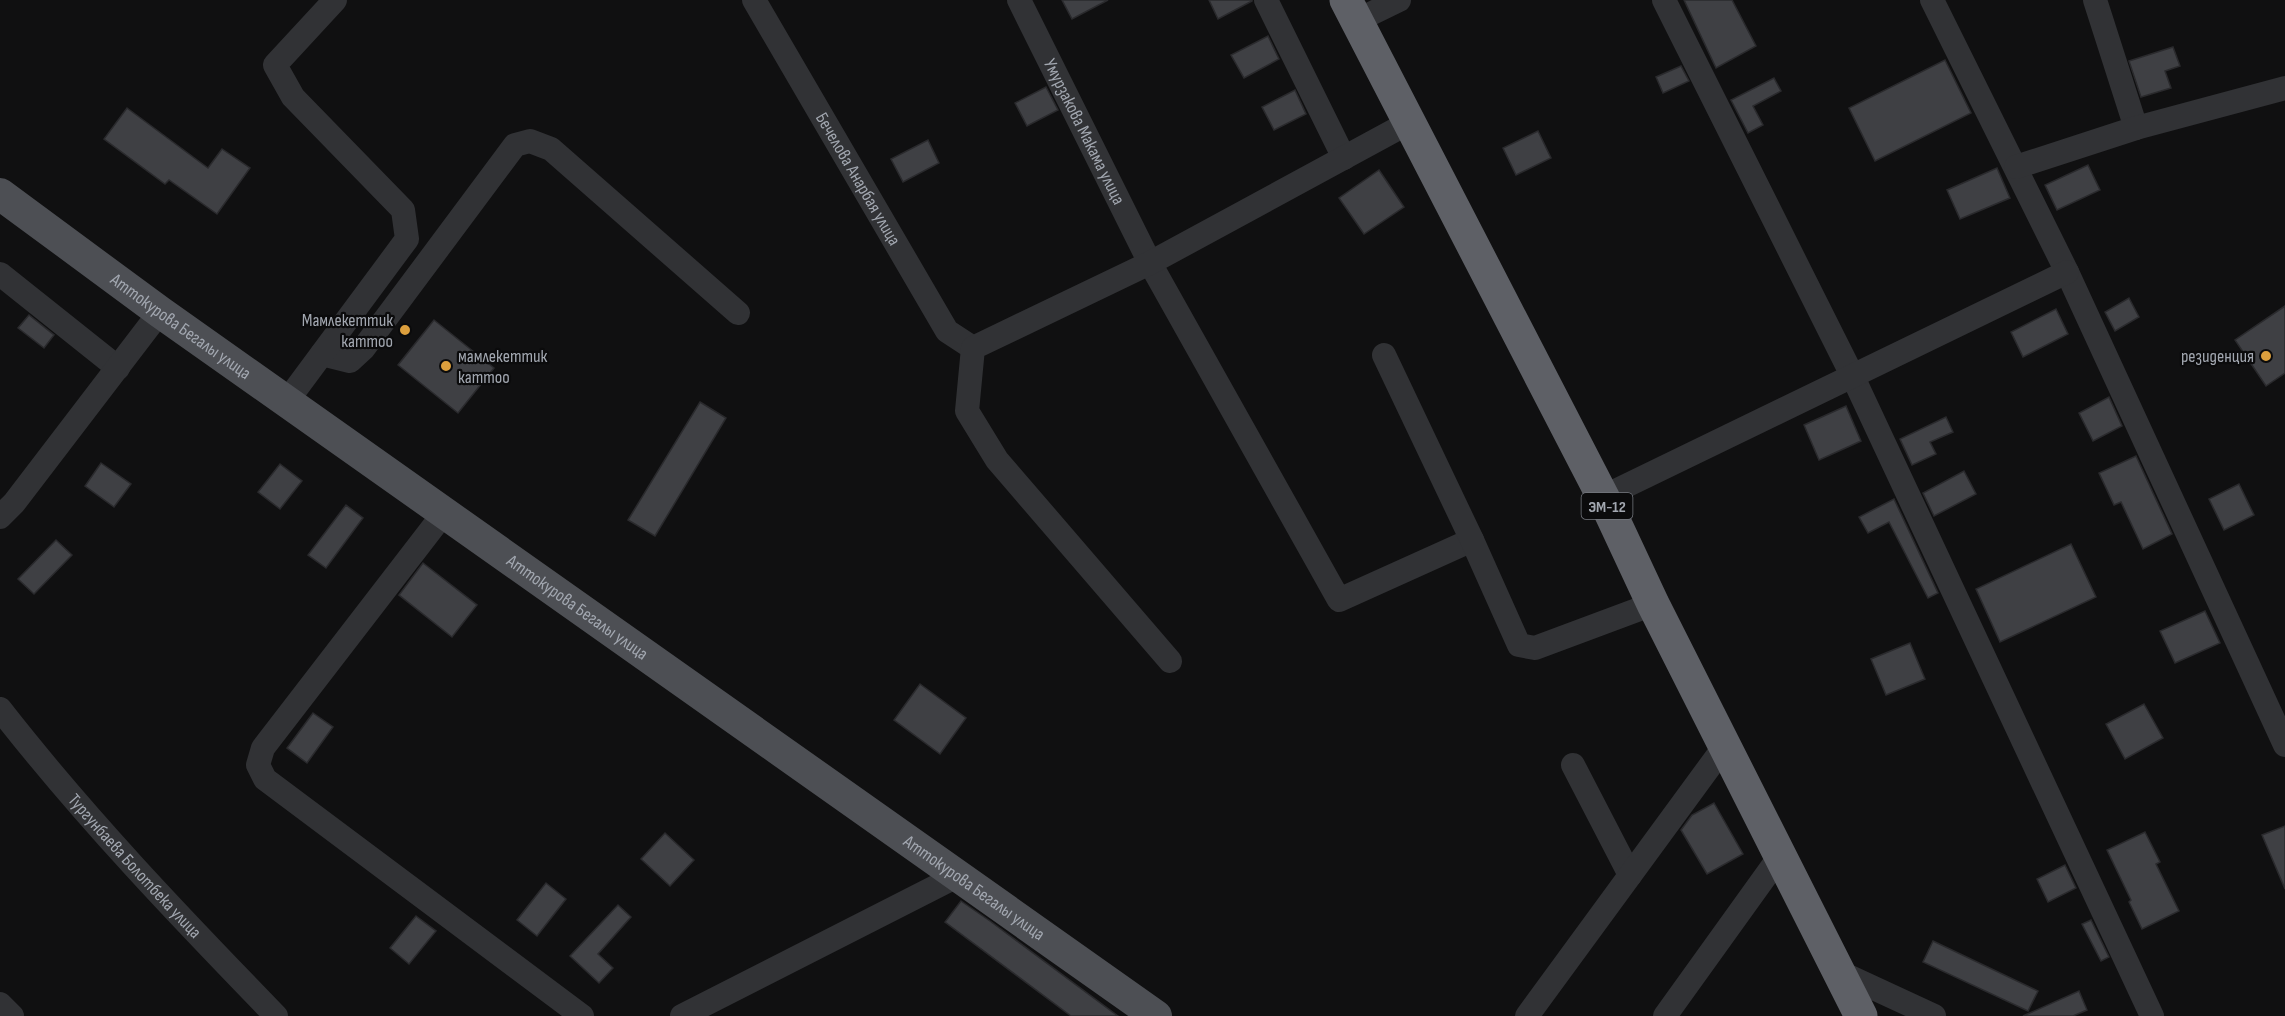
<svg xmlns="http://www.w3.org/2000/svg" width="2285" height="1016" viewBox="0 0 2285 1016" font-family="'Sofia Sans Condensed',sans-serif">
	<rect width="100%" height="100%" fill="#101011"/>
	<g fill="#3f4044" stroke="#2a2a2d" stroke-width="1.5">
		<polygon points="1062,0 1108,0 1072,19"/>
		<polygon points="1209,0 1252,0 1252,1 1218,19"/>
		<polygon points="1684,0 1732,0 1756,46 1716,68"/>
		<polygon points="1268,36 1279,59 1244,78 1231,55"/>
		<polygon points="2173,47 2180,66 2165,71 2171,88 2141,97 2129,61"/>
		<polygon points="1945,60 1971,113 1875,161 1849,108"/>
		<polygon points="1681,66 1689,81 1663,93 1656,77"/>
		<polygon points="1774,78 1781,91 1753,106 1763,125 1748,133 1731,100"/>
		<polygon points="1046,87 1058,110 1027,126 1015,103"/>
		<polygon points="1295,90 1306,114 1274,130 1262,107"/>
		<polygon points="127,108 208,168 222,149 250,168 217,214 169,180 165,184 104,139"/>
		<polygon points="1538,131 1551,158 1516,175 1503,148"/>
		<polygon points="928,140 939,163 903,182 891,159"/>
		<polygon points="2088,165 2100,190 2057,210 2045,185"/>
		<polygon points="1997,168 2010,198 1960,219 1947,190"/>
		<polygon points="1379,170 1404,207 1364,234 1339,198"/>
		<polygon points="2129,298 2139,317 2115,331 2105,312"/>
		<polygon points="2285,306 2285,373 2266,386 2235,340"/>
		<polygon points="2056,309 2068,334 2023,357 2011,332"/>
		<polygon points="29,315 54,335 44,348 18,328"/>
		<polygon points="434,320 494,368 458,413 398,365"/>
		<polygon points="2109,397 2122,426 2093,441 2079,413"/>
		<polygon points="700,402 726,418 655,536 628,520"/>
		<polygon points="1846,406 1861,441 1819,460 1804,425"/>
		<polygon points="1946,417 1953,432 1930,442 1936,454 1912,465 1900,439"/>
		<polygon points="2136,456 2172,534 2143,549 2121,502 2114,505 2099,473"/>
		<polygon points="101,463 131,484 114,507 85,486"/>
		<polygon points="280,464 302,481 280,509 258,492"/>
		<polygon points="1964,471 1976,494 1934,516 1923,493"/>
		<polygon points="2239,484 2254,515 2224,530 2209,499"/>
		<polygon points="1894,499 1938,593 1928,598 1889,522 1868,533 1859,517"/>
		<polygon points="346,505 363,518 326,568 308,555"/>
		<polygon points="56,540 72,555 34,594 18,579"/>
		<polygon points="2071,544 2096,597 2000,642 1976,589"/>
		<polygon points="423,563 477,605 452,637 399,595"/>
		<polygon points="2205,611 2220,643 2175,663 2160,631"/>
		<polygon points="1910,643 1925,679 1886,695 1871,659"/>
		<polygon points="920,684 966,718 940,754 894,720"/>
		<polygon points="2144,704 2163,738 2125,759 2106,724"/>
		<polygon points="313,713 333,727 307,763 287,748"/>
		<polygon points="1714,803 1743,854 1707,874 1681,830 1692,815"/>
		<polygon points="2285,826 2285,889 2262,835"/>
		<polygon points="2145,832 2160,862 2156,864 2179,911 2142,929 2129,902 2131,900 2107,850"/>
		<polygon points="665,833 694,860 670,886 641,859"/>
		<polygon points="2065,865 2076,888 2048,902 2037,879"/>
		<polygon points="546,883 566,899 537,936 517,920"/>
		<polygon points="961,901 990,921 1118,1016 1071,1016 945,922"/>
		<polygon points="618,905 631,917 598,954 613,968 599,983 570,956"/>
		<polygon points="416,916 436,931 409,964 390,948"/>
		<polygon points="2091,920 2109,957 2101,961 2082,924"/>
		<polygon points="1933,941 2038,991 2028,1011 1923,962"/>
		<polygon points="2079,991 2087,1010 2073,1016 2023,1016"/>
	</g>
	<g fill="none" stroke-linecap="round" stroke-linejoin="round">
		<g stroke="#313235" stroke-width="24">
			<path id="s1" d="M754 0 947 331 973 348"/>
			<path id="s2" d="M1019 0 1150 263 1339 600 1472 540"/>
			<polyline points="1266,0 1344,158"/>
			<polyline points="1664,0 1853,377 2152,1016"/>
			<polyline points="1932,0 2067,272 2285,745"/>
			<polyline points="2095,0 2136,128"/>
			<polyline points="1356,21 1399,0"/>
			<polyline points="2016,167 2136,128 2285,88"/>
			<polyline points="0,274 118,368"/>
			<polyline points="322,354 350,361 363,349 515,145 530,141 551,149 738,313"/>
			<polyline points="1384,355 1472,540 1519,645 1535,648 1653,604"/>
			<polyline points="287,401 407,239 403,210 293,97 275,65 335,0"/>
			<polyline points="1603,497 2067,272"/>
			<polyline points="444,513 263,748 258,765 265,779 582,1016"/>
			<polyline points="0,517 14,503 160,312"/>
			<polyline points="1170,661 997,460 967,411 973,348 1150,263 1408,123"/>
			<path id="s3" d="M0 709C85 818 180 917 276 1016"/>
			<polyline points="1573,765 1630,875"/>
			<polyline points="1839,972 1934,1016"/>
			<polyline points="0,1004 12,1016"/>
			<polyline points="682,1016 957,876"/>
			<polyline points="1527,1016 1724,747"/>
			<polyline points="1665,1016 1780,856"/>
		</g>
		<path stroke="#4d4f54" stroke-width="32" id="s4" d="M0 194 160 312 1156 1016"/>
		<polyline stroke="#5e6066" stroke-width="33" points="1346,0 1603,497 1653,604 1861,1016"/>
	</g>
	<g fill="#dc9f3d" stroke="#0b0b0c" stroke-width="2">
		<circle cx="405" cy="330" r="6"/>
		<circle cx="2266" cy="356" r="6"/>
		<circle cx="446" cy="366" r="6"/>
	</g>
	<g text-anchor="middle" stroke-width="4.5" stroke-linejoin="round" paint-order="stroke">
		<rect fill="#0b0b0c" stroke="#75787f" stroke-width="1.5" x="1581.5" y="493" width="51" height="26" rx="4.5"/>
		<g font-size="16" font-weight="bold" fill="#a2a7b0">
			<text x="1607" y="512">ЭМ-12</text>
		</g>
		<g font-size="18" fill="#a2a7b0" stroke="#0b0b0c">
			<text dy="6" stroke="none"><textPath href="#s2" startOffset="147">Умурзакова Макама улица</textPath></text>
			<text dy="6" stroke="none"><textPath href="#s1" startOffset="207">Бечелова Анарбая улица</textPath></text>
			<text dy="6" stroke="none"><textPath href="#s4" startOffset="224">Аттокурова Бегалы улица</textPath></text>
			<text dy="6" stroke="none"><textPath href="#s4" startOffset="710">Аттокурова Бегалы улица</textPath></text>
			<text dy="6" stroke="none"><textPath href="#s3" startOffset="207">Тургунбаева Болотбека улица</textPath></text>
			<text dy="6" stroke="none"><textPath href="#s4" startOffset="1196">Аттокурова Бегалы улица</textPath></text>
		</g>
		<g font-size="18" fill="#a2a7b0" stroke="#0b0b0c" text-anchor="end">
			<text x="393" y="326">Мамлекеттик<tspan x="393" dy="21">каттоо</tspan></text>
			<text x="458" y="362" text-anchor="start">мамлекеттик<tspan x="458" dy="21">каттоо</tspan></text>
			<text x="2254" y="362">резиденция</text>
		</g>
	</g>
</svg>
